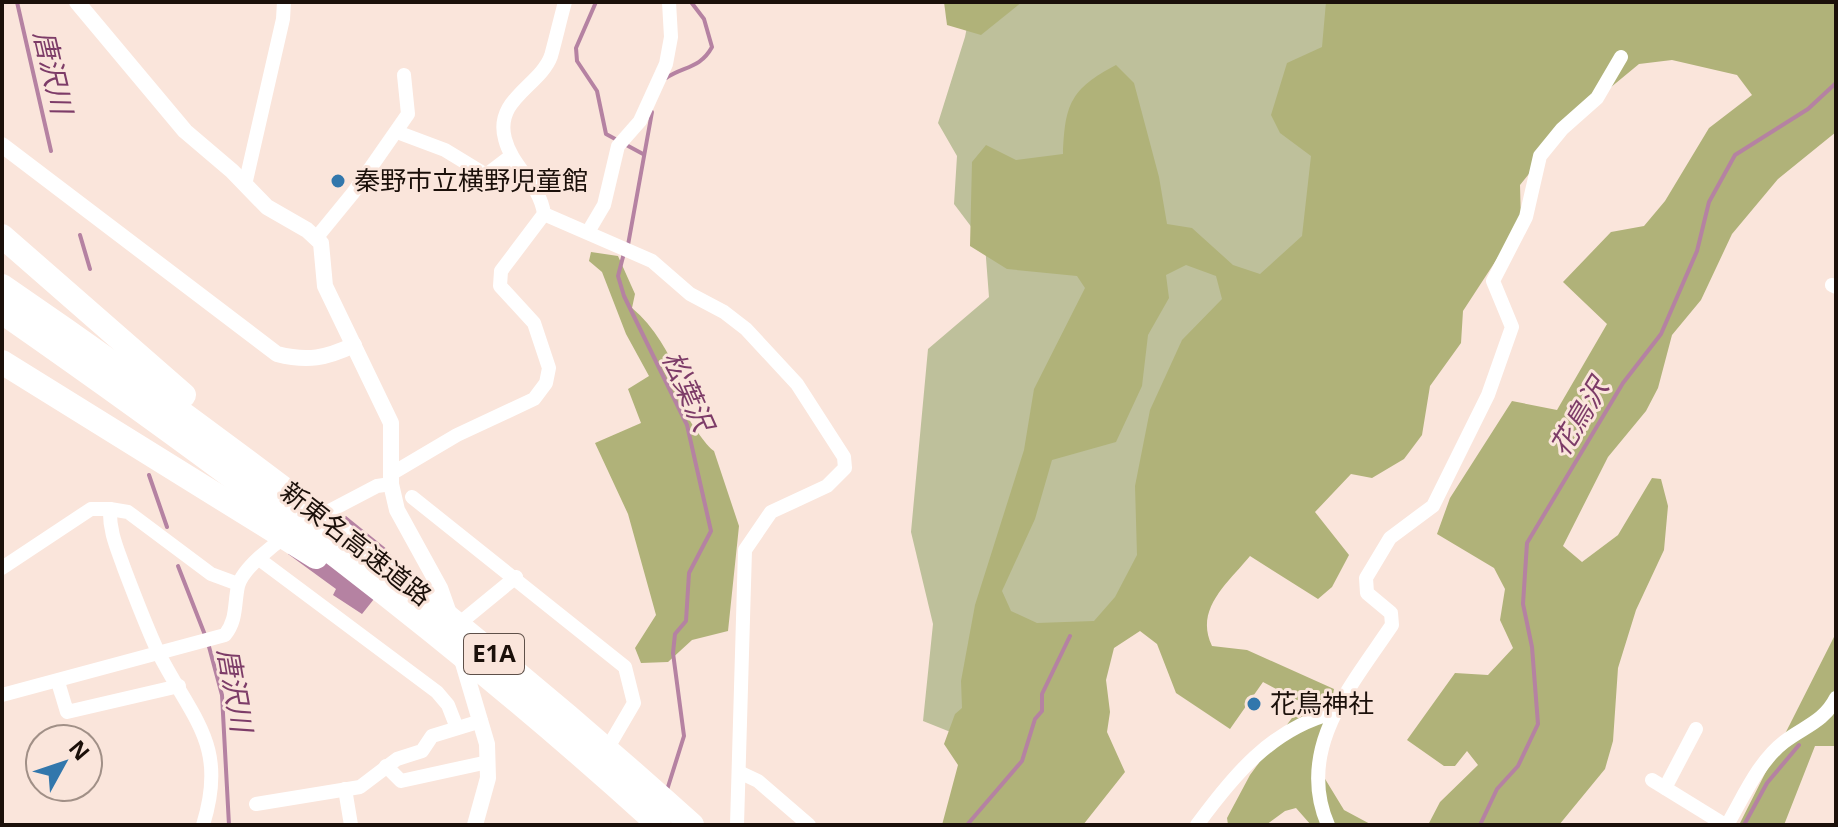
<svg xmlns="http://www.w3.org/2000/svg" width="1838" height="827" viewBox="0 0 1838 827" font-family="'Open Sans','Noto Sans JP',sans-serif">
	<rect width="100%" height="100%" fill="#fae5db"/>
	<polygon fill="#bec09b" points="972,2 1351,2 1307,262 1163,572 968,739 923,721 933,624 911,532 928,349 989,297 985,245 954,204 957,156 938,123 965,37"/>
	<g fill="#b0b279" fill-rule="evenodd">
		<polygon points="944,2 1022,2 981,35 947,25"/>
		<path d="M1326 2H1836V132L1778 179 1732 234 1701 300 1672 335 1658 388 1646 411 1608 457 1563 546 1582 562 1618 535 1652 478 1661 479 1668 506 1664 550 1636 610 1618 668 1613 741 1605 769 1559 825H1428L1440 802 1478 765 1467 751 1455 766H1444L1407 740 1455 673 1488 675 1513 648 1500 620 1505 589 1494 568 1437 534 1450 498 1512 401 1557 410 1607 324 1563 282 1611 232 1644 226 1665 201 1709 128 1752 95 1737 75 1672 60 1639 64 1576 116 1520 185 1521 222 1463 311 1461 343 1430 386 1422 435 1404 459 1372 478 1351 474 1315 512 1349 555 1332 587 1318 599 1250 556C1228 583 1194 609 1212 646L1247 650 1334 689 1319 769 1344 810 1372 825H1311L1296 808 1285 811 1266 825H1228L1227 818 1250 775 1303 703 1263 682 1230 729 1176 693 1157 644 1140 631 1114 648 1106 680 1110 712 1107 732 1125 772 1083 825H942L958 765 944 744 955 714 962 708 961 681 975 605 1024 450 1034 389 1085 288 1077 276 1007 269 970 246 972 162 986 145 1016 160 1063 154C1065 105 1070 89 1116 65L1134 83 1159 177 1167 224 1192 228 1233 265 1260 274 1302 236 1311 156 1280 133 1271 115 1287 63 1322 47ZM1186 265 1216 276 1222 299 1182 340 1150 410 1135 486 1137 555 1115 597 1094 621 1037 623 1011 611 1002 591 1035 519 1052 460 1116 442 1142 386 1148 335 1169 298 1166 275Z"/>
		<path d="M591 252 618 256 635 294 632 308C654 326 670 354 680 381 683 390 679 403 684 411 689 420 706 446 714 451L739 526 728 631 692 640 668 662 641 663 635 648 656 615 628 514 595 443 641 423 628 389 649 376 626 334 602 272 589 261Z"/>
		<polygon points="1836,633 1836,746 1815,746 1784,825 1739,825"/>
	</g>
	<polygon fill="#b582a2" points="346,516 388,550 398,569 362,614 333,595 336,589 288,554 301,540"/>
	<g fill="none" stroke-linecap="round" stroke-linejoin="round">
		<g stroke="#b582a2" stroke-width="4">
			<polyline points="17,2 51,151"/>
			<polyline points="596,2 576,48 577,61 597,91 606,134 643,154"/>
			<path d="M666 78C683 66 700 69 712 47L704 19 691 2"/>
			<polyline points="80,235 90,269"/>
			<polyline points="628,245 652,112"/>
			<polyline points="624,253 618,276 624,296 687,425 711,531 689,573 686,621 675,634 673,653 684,736 667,790"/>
			<polyline points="149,475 167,527"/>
			<polyline points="178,566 205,635"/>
			<polyline points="208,643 222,695 229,825"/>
			<polyline points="967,825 1022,761 1035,719 1042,711 1042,694 1070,636"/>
			<polyline points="1480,825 1497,789 1518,766 1538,724 1532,647 1523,604 1527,543 1623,383 1661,334 1697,251 1709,202 1735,155 1808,109 1836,83"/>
			<polyline points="1744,825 1767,783 1799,745"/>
		</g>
		<g stroke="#fff" stroke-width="14">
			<polyline points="397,132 445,150 486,175 511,156"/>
			<polyline points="245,185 283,19 284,2"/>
			<polyline points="544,214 652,261 690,294 724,312 746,329 797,384 844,457 845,468 827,486 771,512 745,550 737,825"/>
			<polyline points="588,232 604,205 618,146 640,121 666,64 671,37 669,2"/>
			<polyline points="317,237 353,193 408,114 404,75"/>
			<polyline points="1832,285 1836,287"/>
			<path d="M391 474 457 435 534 399 546 383 549 368 534 323 500 286 501 271 544 214C540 184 512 167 505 139 494 99 540 86 551 56 556 38 560 20 565 2"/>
			<polyline points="412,497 625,667 634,703 603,756"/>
			<path d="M110 509C109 531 117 548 124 568 135 597 146 626 159 654 193 720 228 745 203 825"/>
			<polyline points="316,518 377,486 391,484"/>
			<polyline points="259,559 437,692 448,705 457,728"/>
			<polyline points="2,568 91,509 110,509 128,512 211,574 238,584"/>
			<polyline points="455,627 516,577"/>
			<polyline points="58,682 67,712 179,686"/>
			<path d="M2 695 225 635C237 620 234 605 238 586 243 568 273 545 288 535"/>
			<polyline points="386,766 401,781 488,762"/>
			<polyline points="741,773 758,781 809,825"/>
			<polyline points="1652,780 1725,825"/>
			<polyline points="1665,788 1696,729"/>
			<polyline points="345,789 351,825"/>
			<polyline points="256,804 360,787 397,759 422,751 432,736 481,721"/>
			<path d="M1197 825C1233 776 1271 729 1333 713"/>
			<path d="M1328 825C1295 749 1351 686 1392 625L1391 613 1367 593 1366 578 1390 538 1433 506 1488 395 1512 327 1493 281 1526 217 1540 156 1562 129 1597 98 1621 57"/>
			<path d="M1727 825C1743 798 1758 762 1784 742 1803 727 1824 722 1836 698"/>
		</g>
		<g stroke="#fff" stroke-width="16">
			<polyline points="77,2 185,131 232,171 267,207 307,230 321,243 325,286 391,423 391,484 397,510 440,588 451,619"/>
			<path d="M2 145 277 354C308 362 326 358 354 345"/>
			<polyline points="460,653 487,744 488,778 475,825"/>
		</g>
		<g stroke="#fff" stroke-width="24">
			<polyline points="2,236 184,395"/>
			<path d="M2 286C243 451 475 629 692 825"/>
			<path d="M2 312C230 471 454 638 659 825"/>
			<polyline points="2,362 316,557"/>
		</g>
	</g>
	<g fill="#3277ac" stroke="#fae5db" stroke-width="3">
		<circle cx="338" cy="181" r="8"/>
		<circle cx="1254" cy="704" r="8"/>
	</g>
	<g text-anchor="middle" stroke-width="6" stroke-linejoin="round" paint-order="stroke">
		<rect fill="#fae5db" stroke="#5e5049" stroke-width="2" x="464" y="634" width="60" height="40" rx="6"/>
		<g font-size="24" font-weight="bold" fill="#1b100a">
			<text x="494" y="662">E1A</text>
		</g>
		<g font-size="26" fill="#1b100a" stroke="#fae5db" text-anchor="start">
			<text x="354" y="190">秦野市立横野児童館</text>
			<text x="1270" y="713">花鳥神社</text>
		</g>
		<g font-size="26" fill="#1b100a" stroke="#fae5db">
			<text transform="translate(356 544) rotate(38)" y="9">新東名高速道路</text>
		</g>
		<g font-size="28" font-style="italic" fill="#7d3c68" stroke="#fae5db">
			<text transform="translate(53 72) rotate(77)" y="10">唐沢川</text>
			<text transform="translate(688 391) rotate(66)" y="10">松葉沢</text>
			<text transform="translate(1579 417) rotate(-59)" y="10">花鳥沢</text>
			<text transform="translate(235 690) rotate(80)" y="10">唐沢川</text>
		</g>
	</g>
	<rect width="1838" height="827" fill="none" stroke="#1b100a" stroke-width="8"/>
	<g transform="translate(64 763) rotate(50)"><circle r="38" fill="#fae5db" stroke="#a19087" stroke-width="2"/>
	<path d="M0-6L14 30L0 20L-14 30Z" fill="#3277ac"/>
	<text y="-12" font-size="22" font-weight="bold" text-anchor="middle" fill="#1b100a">N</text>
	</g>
</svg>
